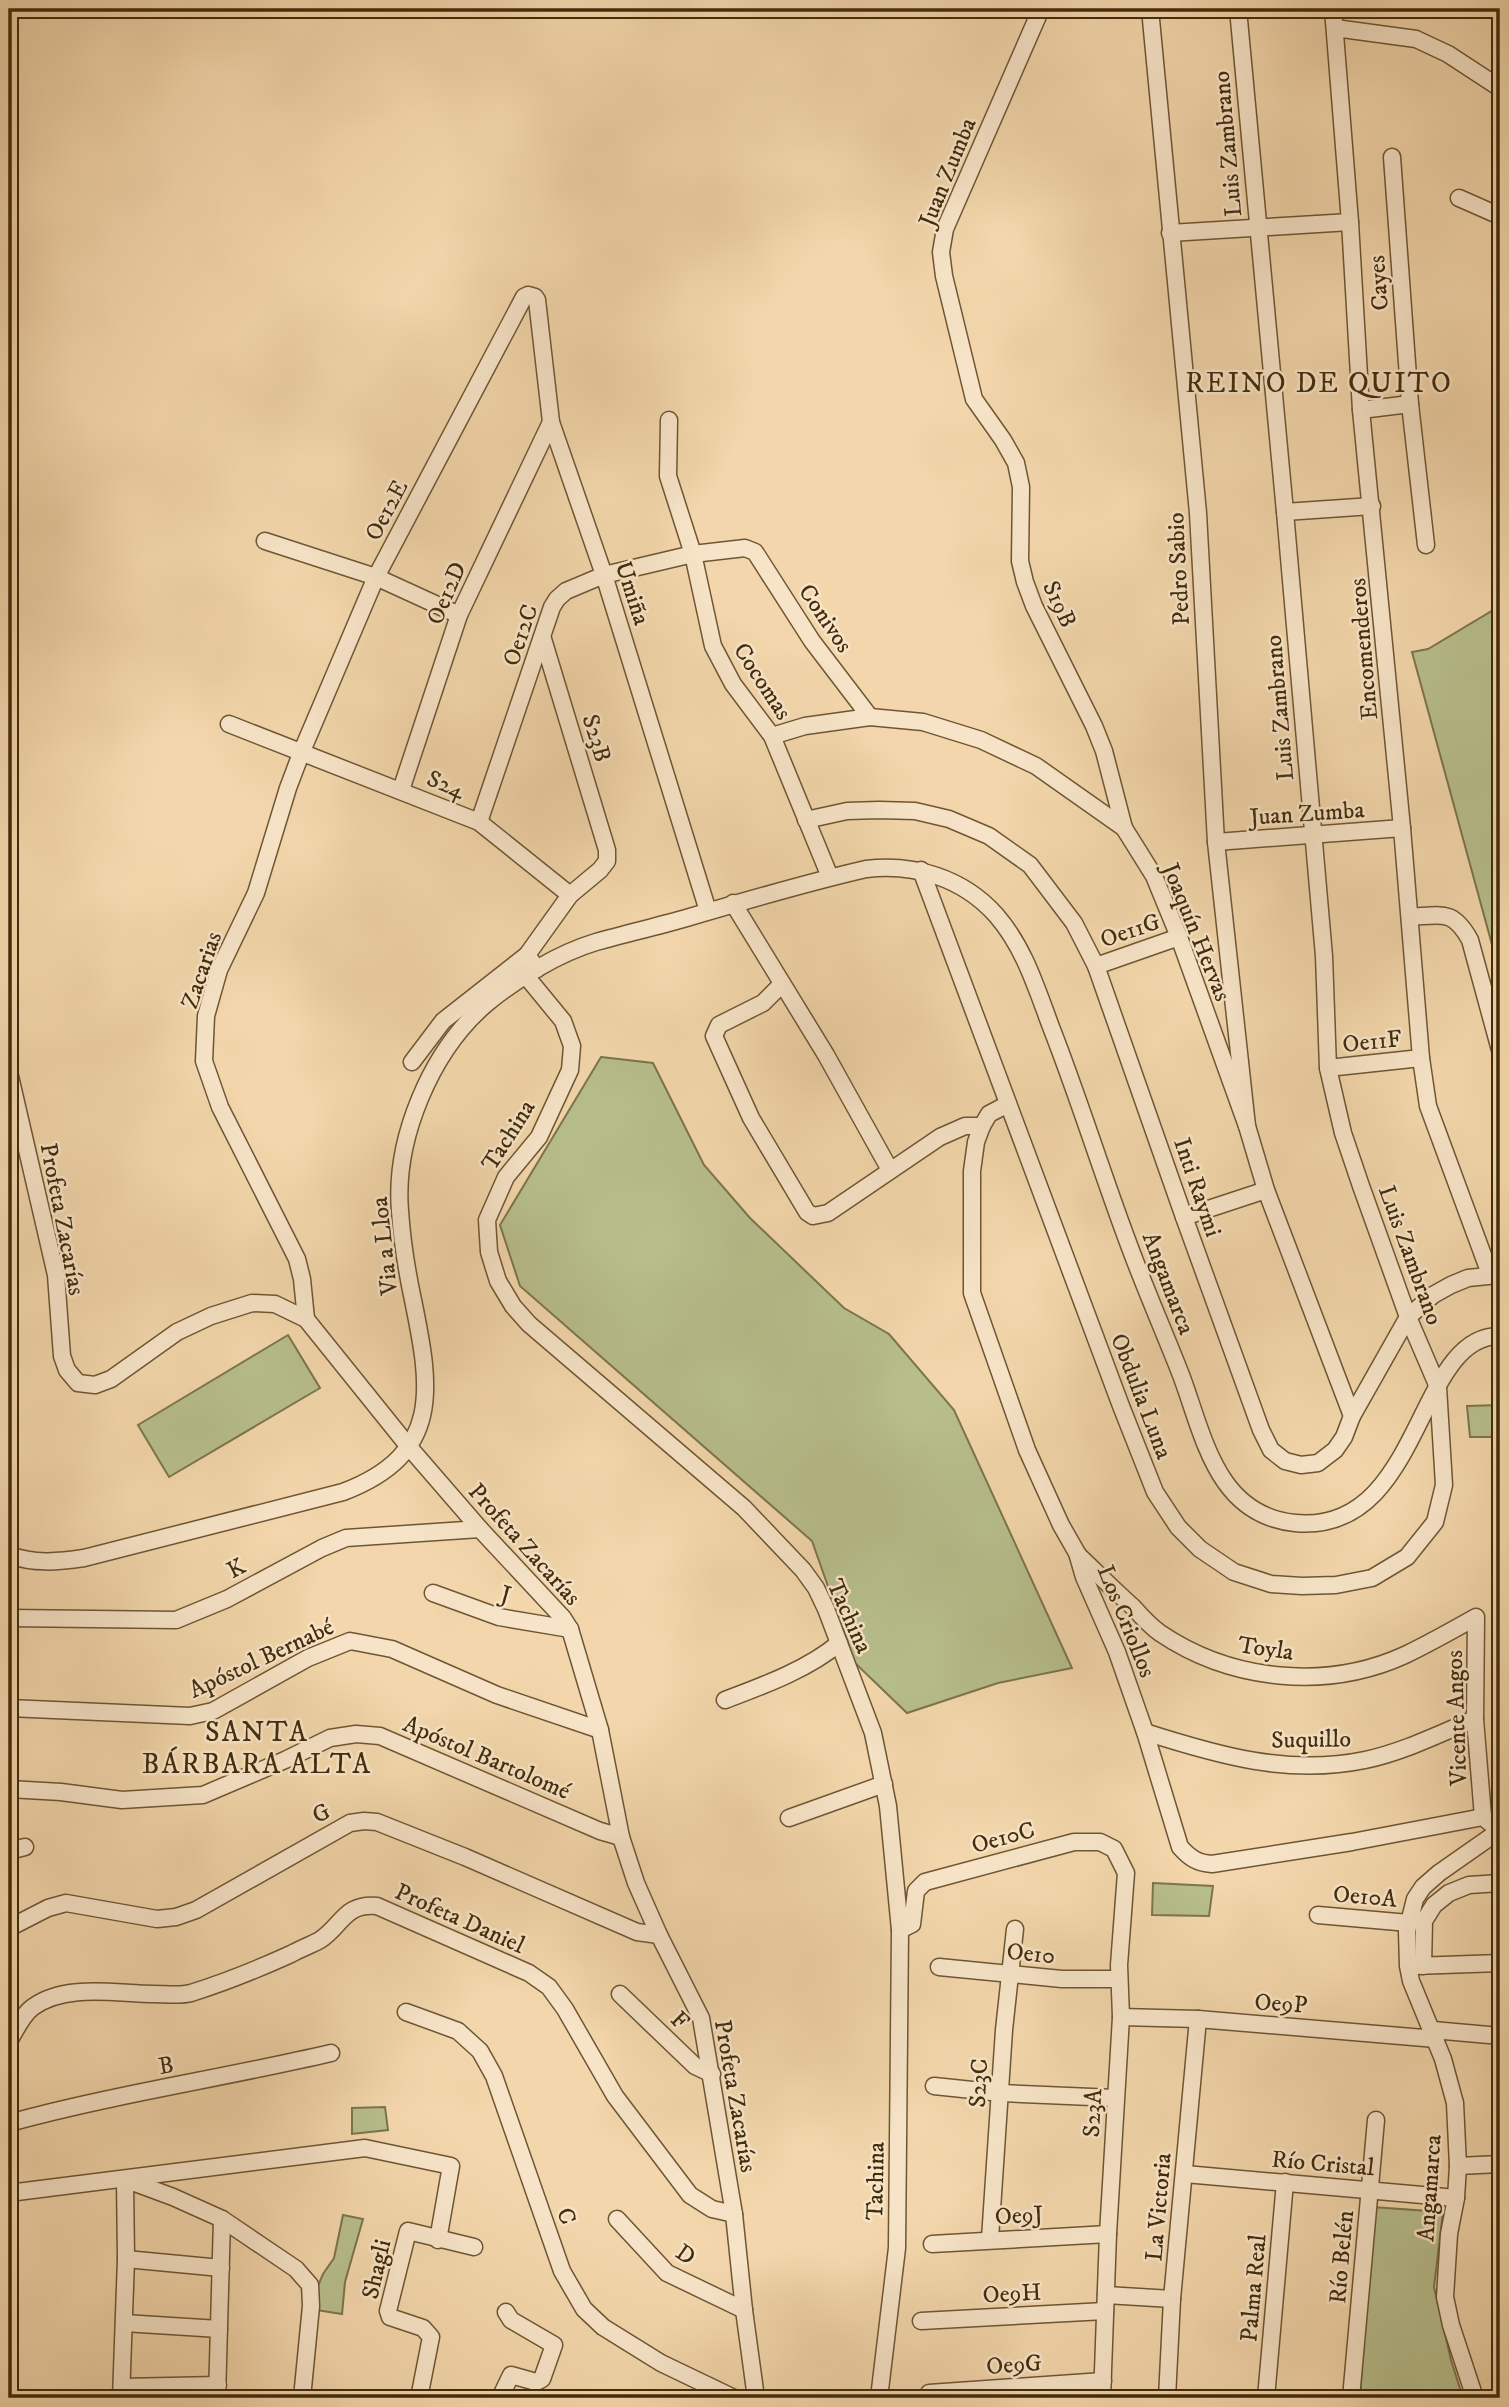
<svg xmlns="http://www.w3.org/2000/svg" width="1509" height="2407" viewBox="0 0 1509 2407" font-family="'IM FELL DW Pica',serif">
	<rect width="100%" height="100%" fill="#f3d6ab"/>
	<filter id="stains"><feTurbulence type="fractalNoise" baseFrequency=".00286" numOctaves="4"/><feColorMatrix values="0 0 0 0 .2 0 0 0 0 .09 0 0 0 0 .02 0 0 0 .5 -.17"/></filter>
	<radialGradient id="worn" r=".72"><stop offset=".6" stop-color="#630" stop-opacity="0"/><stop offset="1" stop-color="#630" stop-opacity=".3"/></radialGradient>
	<g fill="#b7be8c" stroke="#7c754c" stroke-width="2">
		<polygon points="1500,606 1500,974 1412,652 1428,649"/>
		<polygon points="601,1057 653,1063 704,1165 750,1218 844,1308 889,1334 954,1410 1072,1668 998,1683 907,1713 855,1663 812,1541 520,1286 500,1225"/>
		<polygon points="288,1335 320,1388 169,1477 138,1425"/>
		<polygon points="1500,1405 1500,1437 1470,1437 1467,1406"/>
		<polygon points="1153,1883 1213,1886 1209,1916 1152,1915"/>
		<polygon points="385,2107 388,2130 352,2134 352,2108"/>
		<polygon points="1372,2207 1443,2212 1434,2287 1451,2360 1463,2398 1360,2398"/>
		<polygon points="343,2215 363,2219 345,2282 342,2314 316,2310 317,2288 323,2274 334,2258"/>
	</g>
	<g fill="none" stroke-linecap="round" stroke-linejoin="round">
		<g stroke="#6e5633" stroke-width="19">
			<g id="minor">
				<polyline points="1041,9 945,229 941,252 944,276 974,399 1003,440 1016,463 1021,487 1020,561 1025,582 1034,606 1094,726 1104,751 1124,828"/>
				<polyline points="1150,9 1198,513 1216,842 1247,1126"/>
				<polyline points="1333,9 1350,222 1361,410 1402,828 1421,1058 1428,1106 1490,1274"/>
				<polyline points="1335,28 1416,39 1448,54 1500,88"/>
				<polyline points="1392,157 1410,404 1426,545"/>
				<polyline points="1459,198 1500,216"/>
				<polyline points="1170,233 1350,222"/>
				<polyline points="1361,410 1410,404"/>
				<polyline points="669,420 668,476 693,554 713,646 733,684 772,736 830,877"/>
				<polyline points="1285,512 1372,506"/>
				<polyline points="265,541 376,577 459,615"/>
				<polyline points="229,724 479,822 570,895 600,870 607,861 607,850 543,639"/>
				<polyline points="772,736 805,726 870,717 923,722 981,740 1036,766 1124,828 1154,876 1179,937 1247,1126 1266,1190 1352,1416"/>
				<polyline points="401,790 459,615 551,422"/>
				<polyline points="806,820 847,811 879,810 915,811 949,819 989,836 1030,865 1074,923 1096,966 1184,1217 1261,1430 1271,1450 1285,1461 1301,1465 1318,1463 1335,1450 1344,1437 1352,1416 1408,1317 1433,1295 1451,1285 1468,1278 1498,1275"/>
				<polyline points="479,822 552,607 557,599 566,591 604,575 693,554 745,548 755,552 812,641 870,717"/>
				<polyline points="1216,842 1402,828"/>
				<polyline points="921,870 1121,1406 1155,1492 1178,1527 1200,1549 1234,1572 1271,1584 1302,1586 1336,1585 1372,1578 1407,1557 1435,1522 1444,1485 1438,1387 1408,1317 1361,1186 1343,1133 1328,1068 1324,956 1285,512 1238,9"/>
				<polyline points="733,903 826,1055 890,1170"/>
				<path d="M1410 917C1442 915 1453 909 1470 940L1500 1050"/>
				<polyline points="527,955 570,895"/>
				<polyline points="1096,966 1179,937"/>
				<polyline points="526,976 563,1021 572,1046 570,1070 539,1137 506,1177 487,1220 489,1252 498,1281 513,1306 529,1324 744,1508 803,1570 816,1588 826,1609 873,1733 888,1806 900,1930 897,2248 879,2398"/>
				<polyline points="781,985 763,1003 719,1025 714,1036 751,1118 807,1212 813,1216 828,1213 940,1137 965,1126 982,1126"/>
				<polyline points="412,1062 443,1021 527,955 537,969"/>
				<polyline points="1328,1068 1421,1058"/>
				<polyline points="9,1072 56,1275 62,1356 67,1370 78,1383 95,1385 111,1379 177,1332 211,1316 252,1303 275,1304 306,1319 409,1447 480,1529 563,1618 570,1629 600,1730 621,1837 636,1883 659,1935 701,2018 734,2214 744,2310 756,2398"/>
				<path d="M1008 1104 989 1114 982 1126 976 1142 972 1171V1293L1027 1450 1061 1525 1077 1553 1084 1577 1117 1652 1145 1732 1180 1847C1190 1858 1197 1863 1212 1864L1352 1842 1483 1817 1500 1831"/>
				<polyline points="1184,1217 1266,1190"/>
				<polyline points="306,1319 302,1279 297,1259 220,1107 204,1061 206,1016 219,970 256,893 288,788 302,751 376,577 524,297 528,295 535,297 537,300 551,422 604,575 708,911"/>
				<path d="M9 1555C34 1564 58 1562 84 1558L343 1492C443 1454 431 1388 413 1300 407 1272 402 1241 400 1211 394 1139 431 1051 486 1004 516 979 559 953 596 942 625 934 654 927 683 919 744 901 805 883 866 869 914 863 963 878 996 915 1024 947 1036 987 1051 1027 1078 1096 1100 1167 1126 1237 1143 1284 1163 1329 1181 1375 1204 1436 1216 1515 1295 1523 1423 1535 1415 1334 1500 1336"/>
				<path d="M1078 1555C1096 1572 1114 1590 1133 1607 1141 1616 1150 1626 1160 1633 1231 1681 1326 1691 1405 1655 1430 1643 1453 1630 1476 1617L1475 1719 1483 1817"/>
				<polyline points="433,1593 499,1617 570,1629"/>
				<polyline points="9,1618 176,1620 227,1599 322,1548 346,1538 480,1529"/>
				<path d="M725 1700C762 1686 809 1669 839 1643"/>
				<polyline points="9,1708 190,1716 213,1711 308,1658 350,1641 392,1649 497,1695 600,1730"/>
				<path d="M1145 1732C1217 1755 1288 1776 1365 1760 1403 1752 1439 1734 1475 1719"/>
				<polyline points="9,1789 61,1792 122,1800 203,1795 285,1760 330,1738 356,1734 380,1736 600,1831 621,1837"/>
				<polyline points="789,1818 884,1784"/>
				<polyline points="9,1851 25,1847"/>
				<polyline points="1318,1915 1409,1923"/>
				<polyline points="9,1928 48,1908 66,1903 157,1919 176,1917 196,1910 350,1823 364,1821 377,1822 465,1857 637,1932 659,1935"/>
				<polyline points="900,1930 912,1924 916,1891 925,1882 1074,1842 1100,1842 1114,1849 1126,1873 1119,1965 1121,2017 1108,2234 1102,2398"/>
				<polyline points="1414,1966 1500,1963"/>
				<polyline points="1423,1966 1424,1921 1434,1905 1449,1893 1469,1885 1500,1883"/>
				<polyline points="939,1967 1062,1979 1119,1979"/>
				<polyline points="620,1994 695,2066 712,2074"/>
				<polyline points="406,2012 458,2031 480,2051 494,2076 562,2271 584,2309 603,2327 661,2363 734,2398"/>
				<polyline points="1121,2017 1198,2019 1436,2039"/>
				<polyline points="1433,2030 1500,2036"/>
				<path d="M9 2041C16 2030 22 2015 33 2007 66 1983 117 1994 154 1994 166 1994 180 1996 191 1993 226 1982 258 1969 291 1954 300 1949 311 1945 320 1940 342 1926 344 1903 377 1906L529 1973 549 1987 565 2009 615 2096 690 2195 712 2209 734 2214"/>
				<polyline points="934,2086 1001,2093 1115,2098"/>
				<path d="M9 2123C115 2094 224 2078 331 2053"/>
				<polyline points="1458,2166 1500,2164"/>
				<polyline points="1185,2174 1456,2198"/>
				<polyline points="127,2180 173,2197 222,2219 296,2269 310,2285 311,2306 302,2398"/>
				<polyline points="9,2193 365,2148 451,2166 438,2240"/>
				<polyline points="617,2219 667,2273 744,2310"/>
				<polyline points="990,2239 1004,2030 1015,1929"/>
				<polyline points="932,2244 1108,2234"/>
				<polyline points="126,2259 221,2268"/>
				<polyline points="1106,2295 1172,2299"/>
				<polyline points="921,2321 1105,2311"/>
				<polyline points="124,2323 219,2329"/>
				<polyline points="122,2387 218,2385"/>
				<polyline points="929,2393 1103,2381"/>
				<polyline points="121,2398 126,2259 125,2180"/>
				<polyline points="217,2398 222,2219"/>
				<polyline points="419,2398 431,2337 423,2328 390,2317 388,2311 408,2231 474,2247"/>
				<polyline points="500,2398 511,2375 536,2382 542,2379 554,2345 511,2320 506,2312"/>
				<polyline points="1167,2398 1172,2299 1198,2019"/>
				<polyline points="1266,2398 1285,2182"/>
				<polyline points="1351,2398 1376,2120"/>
				<polyline points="1475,2398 1451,2325 1445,2297 1449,2234 1456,2198 1458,2166 1455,2103 1443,2059 1411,1981 1408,1966 1407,1931 1415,1899 1423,1887 1439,1873 1499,1831"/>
			</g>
		</g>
		<use href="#minor" stroke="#f7e4c8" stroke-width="16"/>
	</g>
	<g text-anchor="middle" stroke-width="5" stroke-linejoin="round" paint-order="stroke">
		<g font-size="24" fill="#422c0b" stroke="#f7e4c8">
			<text transform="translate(1227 144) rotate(-95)" y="8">Luis Zambrano</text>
			<text transform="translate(947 172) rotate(-68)" y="8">Juan Zumba</text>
			<text transform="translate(1378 283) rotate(-94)" y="8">Cayes</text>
			<text transform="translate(386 510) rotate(-62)" y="8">Oe12E</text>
			<text transform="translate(1178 569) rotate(-93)" y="8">Pedro Sabio</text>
			<text transform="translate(446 593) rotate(-67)" y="8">Oe12D</text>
			<text transform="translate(633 593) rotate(72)" y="8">Umiña</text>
			<text transform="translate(1060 604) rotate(65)" y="8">S19B</text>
			<text transform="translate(826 618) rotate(56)" y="8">Conivos</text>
			<text transform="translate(520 635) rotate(-71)" y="8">Oe12C</text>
			<text transform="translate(1363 649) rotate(-95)" y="8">Encomenderos</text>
			<text transform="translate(763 681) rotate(57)" y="8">Cocomas</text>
			<text transform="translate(1279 708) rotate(-95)" y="8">Luis Zambrano</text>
			<text transform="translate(597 738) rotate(73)" y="8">S23B</text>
			<text transform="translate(446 784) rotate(23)" y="8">S24</text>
			<text transform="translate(1307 813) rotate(-4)" y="8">Juan Zumba</text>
			<text transform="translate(1130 930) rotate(-19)" y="8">Oe11G</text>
			<text transform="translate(1197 932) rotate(68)" y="8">Joaquín Hervas</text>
			<text transform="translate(201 970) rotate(-71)" y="8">Zacarias</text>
			<text transform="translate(1372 1041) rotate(-6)" y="8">Oe11F</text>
			<text transform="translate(508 1135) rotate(-58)" y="8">Tachina</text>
			<text transform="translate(1198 1187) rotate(71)" y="8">Inti Raymi</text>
			<text transform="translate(63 1219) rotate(79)" y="8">Profeta Zacarías</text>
			<text transform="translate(384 1246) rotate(-96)" y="8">Via a Lloa</text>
			<text transform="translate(1411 1255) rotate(70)" y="8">Luis Zambrano</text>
			<text transform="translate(1169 1283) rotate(69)" y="8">Angamarca</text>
			<text transform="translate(1142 1396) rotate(69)" y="8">Obdulia Luna</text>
			<text transform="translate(525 1544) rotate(48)" y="8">Profeta Zacarías</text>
			<text transform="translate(236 1568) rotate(-28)" y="8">K</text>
			<text transform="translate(506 1594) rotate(15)" y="8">J</text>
			<text transform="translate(850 1616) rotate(66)" y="8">Tachina</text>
			<text transform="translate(1127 1621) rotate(68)" y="8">Los Criollos</text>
			<text transform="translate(1266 1648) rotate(8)" y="8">Toyla</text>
			<text transform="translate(261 1658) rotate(-25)" y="8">Apóstol Bernabé</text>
			<text transform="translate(1456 1718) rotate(-92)" y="8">Vicente Angos</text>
			<text transform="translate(1311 1739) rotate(-1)" y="8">Suquillo</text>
			<text transform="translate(487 1757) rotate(23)" y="8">Apóstol Bartolomé</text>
			<text transform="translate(321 1813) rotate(-30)" y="8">G</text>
			<text transform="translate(1003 1837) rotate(-15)" y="8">Oe10C</text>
			<text transform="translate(1365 1896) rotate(5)" y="8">Oe10A</text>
			<text transform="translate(460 1918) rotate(24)" y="8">Profeta Daniel</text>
			<text transform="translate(1031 1953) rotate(6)" y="8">Oe10</text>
			<text transform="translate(1281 2003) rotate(4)" y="8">Oe9P</text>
			<text transform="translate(680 2020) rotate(44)" y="8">F</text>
			<text transform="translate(166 2065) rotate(-11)" y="8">B</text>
			<text transform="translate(978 2083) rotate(-87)" y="8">S23C</text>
			<text transform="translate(736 2096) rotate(80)" y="8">Profeta Zacarías</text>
			<text transform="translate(1092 2113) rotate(-87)" y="8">S23A</text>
			<text transform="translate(1323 2163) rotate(5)" y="8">Río Cristal</text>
			<text transform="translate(875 2181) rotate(-89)" y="8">Tachina</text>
			<text transform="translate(1429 2188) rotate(-86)" y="8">Angamarca</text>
			<text transform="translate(1158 2207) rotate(-85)" y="8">La Victoria</text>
			<text transform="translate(1019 2215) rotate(-3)" y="8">Oe9J</text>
			<text transform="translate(567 2216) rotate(71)" y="8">C</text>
			<text transform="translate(686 2254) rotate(34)" y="8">D</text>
			<text transform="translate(1341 2257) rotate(-85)" y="8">Río Belén</text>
			<text transform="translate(376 2269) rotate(-77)" y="8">Shagli</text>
			<text transform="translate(1253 2288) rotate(-85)" y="8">Palma Real</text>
			<text transform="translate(1012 2293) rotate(-3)" y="8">Oe9H</text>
			<text transform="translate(1014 2364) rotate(-4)" y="8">Oe9G</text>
		</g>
		<g font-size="28" letter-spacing="2" fill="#422c0b" stroke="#f7e4c8">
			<text x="1319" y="392">REINO DE QUITO</text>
			<text x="257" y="1741">SANTA<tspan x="257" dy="32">BÁRBARA ALTA</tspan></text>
		</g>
	</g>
	<rect width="1509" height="2407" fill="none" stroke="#f3d6ab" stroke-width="35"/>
	<rect x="10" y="10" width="1488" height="2386" fill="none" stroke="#422c0b" stroke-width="3.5"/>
	<rect x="18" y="18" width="1474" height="2372" fill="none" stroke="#422c0b" stroke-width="2"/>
	<rect width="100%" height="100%" filter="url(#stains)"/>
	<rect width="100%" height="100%" fill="url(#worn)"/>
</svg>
